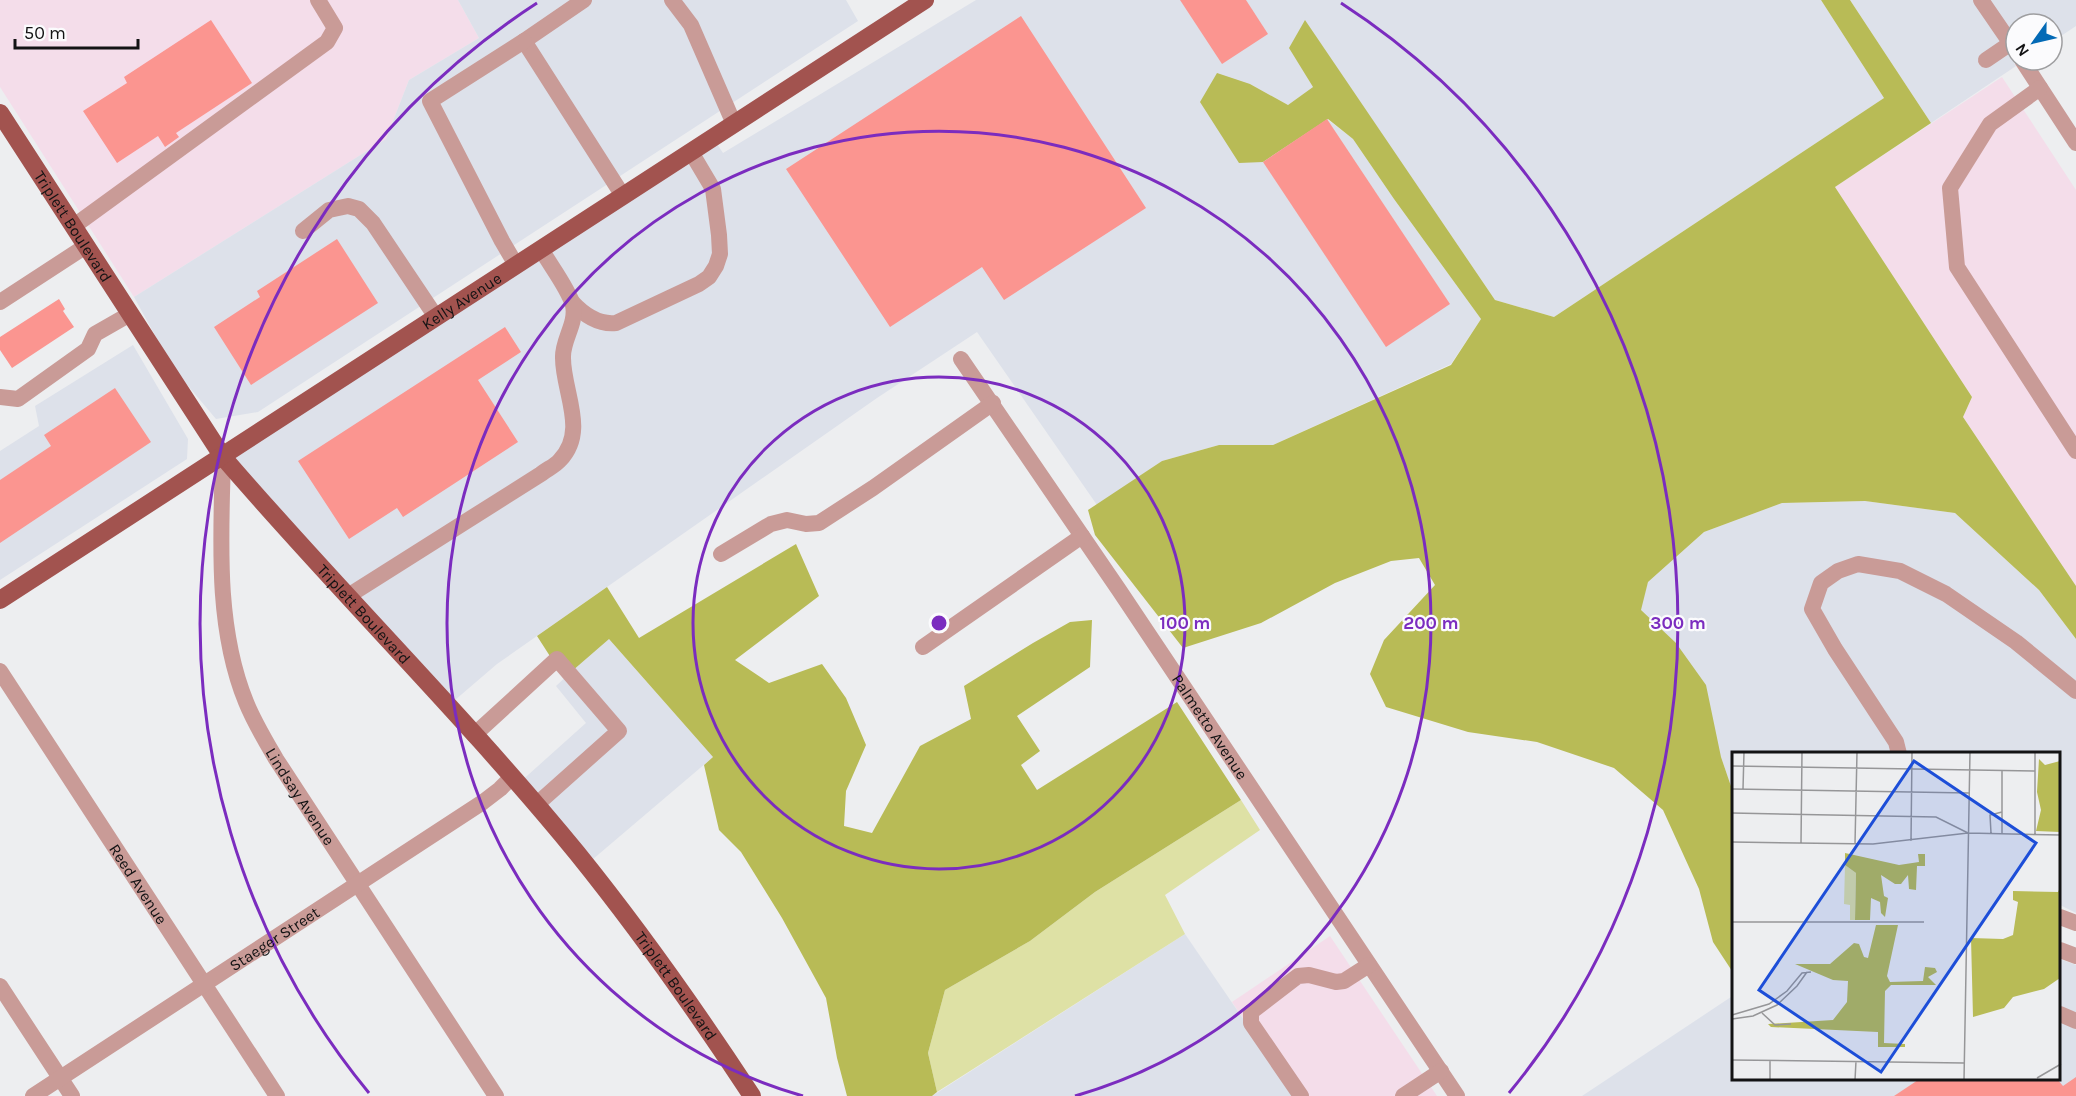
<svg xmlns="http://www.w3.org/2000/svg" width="2076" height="1096" viewBox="0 0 2076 1096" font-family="Karla,sans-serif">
	<rect width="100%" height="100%" fill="#edeef0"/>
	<g fill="#f4ddea">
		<polygon points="0,0 458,0 479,38 409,80 386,139 134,297 0,87"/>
		<polygon points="2002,77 2076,190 2076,586 1963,417 1972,397 1835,187"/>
		<polygon points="1330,936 1437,1096 1296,1096 1232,1002"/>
	</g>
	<g fill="#dde1ea">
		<polygon points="458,0 846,0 858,21 258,412 216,419 173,368 134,297 386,139 409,80 479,38"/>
		<polygon points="976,0 1821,0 1884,98 1554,317 1495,300 1305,21 1290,48 1313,87 1288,105 1250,84 1263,162 1327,119 1353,139 1394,199 1481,319 1451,364 1273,445 1219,445 1162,461 1097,505 977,332 877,398 497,664 448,706 223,457 713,138 723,153"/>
		<polygon points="1850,0 1974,0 2016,66 1931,123"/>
		<polygon points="1981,0 2076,0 2076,26 2052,42 2052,24 2016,24 2016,51"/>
		<polygon points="133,345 188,439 187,459 0,580 0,451 39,426 35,406"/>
		<polygon points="1865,501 1955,513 2039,590 2076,639 2076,913 2060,905 2060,754 1734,754 1734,795 1721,757 1640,610 1648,582 1704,532 1782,503"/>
		<polygon points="608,638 713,757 586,865 518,784 586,723 556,686"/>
		<polygon points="1185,934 1296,1096 932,1096"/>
		<polygon points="2060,959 2076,965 2076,1096 1582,1096 1734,995 1734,1080 2060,1080"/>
	</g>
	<polygon fill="#dee1a5" points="1241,800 1260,830 1165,895 1185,934 937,1092 928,1053 945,990 1030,941 1095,892"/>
	<g fill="#b8bb56">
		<polygon points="1821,0 1850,0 1931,123 1835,187 1972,397 1963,417 2076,586 2076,639 2039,590 1955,513 1865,501 1782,503 1704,532 1648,582 1641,610 1676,643 1706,685 1721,757 1734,795 1734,974 1713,942 1699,889 1663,810 1614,768 1537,742 1468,732 1386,707 1370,674 1384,640 1435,585 1419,558 1391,561 1335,583 1261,623 1183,648 1095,535 1088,510 1162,461 1219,445 1273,445 1451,365 1481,319 1394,199 1353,139 1328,119 1263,162 1239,163 1200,102 1217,73 1250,84 1288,105 1313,87 1289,48 1305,20 1495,300 1554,317 1884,98"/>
		<polygon points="796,544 819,596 735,660 769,683 822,664 846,698 866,745 846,791 844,826 872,833 920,746 971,719 964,686 1033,643 1070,622 1092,620 1090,667 1017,716 1040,751 1021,765 1037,790 1177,702 1241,800 1095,892 1030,941 945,990 928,1053 937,1092 932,1096 847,1096 837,1058 826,998 782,918 741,852 719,830 704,765 713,757 609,639 564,678 537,636 607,587 639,638"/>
	</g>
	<g fill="#fb9590">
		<polygon points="1180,0 1246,0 1268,34 1222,64"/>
		<polygon points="1021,16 1146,208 1004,300 982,267 890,327 786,169"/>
		<polygon points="211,20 252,83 176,133 179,137 165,147 158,136 117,163 83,111 127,83 124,77"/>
		<polygon points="1327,119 1450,304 1386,347 1263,162"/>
		<polygon points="337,239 378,303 251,385 214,327 260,297 257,291"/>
		<polygon points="59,299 65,309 63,311 74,327 12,368 0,350 0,337"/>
		<polygon points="505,327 521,352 478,380 518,442 403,517 397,508 349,539 298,461"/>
		<polygon points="115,388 151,442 0,543 0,480 51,446 44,435"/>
		<polygon points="2076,1077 2076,1096 1894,1096 1918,1080 2058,1080 2063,1086"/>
	</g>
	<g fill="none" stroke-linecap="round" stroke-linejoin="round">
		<g stroke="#c99b97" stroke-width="16">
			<polyline points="584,0 524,41 623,196"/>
			<polyline points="672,0 691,25 734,124"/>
			<polyline points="1981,0 2016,51"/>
			<polyline points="1986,60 2011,43"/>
			<polyline points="2022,60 2076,143"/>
			<polyline points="2040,88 1990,124 1950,188 1957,267 2076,451"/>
			<polyline points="74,226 327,42 335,28 318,0"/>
			<polyline points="303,231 329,210 348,206 359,209 373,223 436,317"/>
			<polyline points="516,265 502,241 430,101 524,41"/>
			<polyline points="0,302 86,246"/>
			<path d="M572 302C584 315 598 325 616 323L699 284 709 277 716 266 720 254 719 235 713 189 691 152"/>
			<path id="s1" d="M961 359 1119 590 1457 1096"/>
			<polyline points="0,397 18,399 88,349 95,334 130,314"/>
			<path id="s2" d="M223 457C221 537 215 626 246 702 254 722 265 740 276 759L496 1096"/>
			<polyline points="721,554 771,524 787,520 806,524 819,523 873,488 993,403"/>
			<path d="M348 596 541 474C547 469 555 466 560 460 588 431 563 392 563 358 562 340 577 324 573 305 568 288 550 265 541 249"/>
			<polyline points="923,647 1082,536"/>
			<path id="s3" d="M0 671 277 1096"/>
			<polyline points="474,735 557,659 619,731 536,805"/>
			<polyline points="1899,754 1896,742 1835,649 1812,609 1821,583 1838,571 1858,564 1900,571 1946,594 2016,642 2076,691"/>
			<polyline points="2060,917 2076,923"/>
			<polyline points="2060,950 2076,956"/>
			<polyline points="0,986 72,1096"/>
			<polyline points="2060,1014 2076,1021"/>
			<path id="s4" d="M33 1096 483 802 500 789 512 777"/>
			<polyline points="1301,1096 1251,1023 1251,1012 1298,976 1309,975 1336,982 1344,981 1369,965"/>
			<polyline points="1403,1096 1441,1071"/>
		</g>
		<g stroke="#a2534f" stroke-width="18">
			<path id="s5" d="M0 113 223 457C338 591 465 716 577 853 640 931 697 1012 752 1096"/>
			<path id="s6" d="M0 600 925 0"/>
		</g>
	</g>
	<g fill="none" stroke="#7b2cbf" stroke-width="3">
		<circle cx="939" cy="623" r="246"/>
		<path d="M803 1096A492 492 0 1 1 1075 1096"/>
		<path d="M369 1093A739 739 0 0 1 537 3M1341 3A739 739 0 0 1 1509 1093"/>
	</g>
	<g text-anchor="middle" stroke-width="4.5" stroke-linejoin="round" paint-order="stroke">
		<g font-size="16" fill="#131314" stroke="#fbfbfd">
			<text dy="6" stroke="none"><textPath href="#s5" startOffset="135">Triplett Boulevard</textPath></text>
			<text dy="6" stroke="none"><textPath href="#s6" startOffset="550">Kelly Avenue</textPath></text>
			<text dy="6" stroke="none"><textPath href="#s5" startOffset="621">Triplett Boulevard</textPath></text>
			<text dy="6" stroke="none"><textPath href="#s1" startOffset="444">Palmetto Avenue</textPath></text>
			<text dy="6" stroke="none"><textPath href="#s2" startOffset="357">Lindsay Avenue</textPath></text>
			<text dy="6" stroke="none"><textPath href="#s3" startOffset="254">Reed Avenue</textPath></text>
			<text dy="6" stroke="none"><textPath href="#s4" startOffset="288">Staeger Street</textPath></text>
			<text dy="6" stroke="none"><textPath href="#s5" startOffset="1107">Triplett Boulevard</textPath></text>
		</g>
	</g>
	<g transform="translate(1732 752)">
		<rect width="328" height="328" fill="#edeef0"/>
		<path d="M113 113 124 121 123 168H118V153L112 152Z" fill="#dee1a5"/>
		<path d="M307 7 313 13 328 9V80L304 79 309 58 305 40ZM113 101 167 113 187 110 186 102H193V114H185L184 138 177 137 176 123 169 132H163L149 123 152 144 156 146 153 165 149 161 148 150 139 146 138 168H123L124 121 113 113ZM328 136V226L312 237 281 245 272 256 241 265 239 186 271 187 281 183 286 150 281 148V139L326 140ZM144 173H166L155 224 158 230 191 229 193 215 203 216 205 220 196 225 204 233H159L153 239 152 291 173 292V295H146V280L39 275 36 272 101 268 115 250 116 229 101 228 63 212H98L122 191 127 192 132 205 136 206Z" fill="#b8bb56"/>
		<path fill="none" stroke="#969698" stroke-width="1.5" d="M0 14 303 19M0 37 237 41M11 37 12 0M0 61 204 65 236 81M259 81 258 63 270 60M270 82V19M303 82V0M179 89 180 0M0 90 141 92 236 81 329 83M69 91 70 0M123 92 125 0M0 170H192M30 261 43 273 59 272M0 263 37 252 55 239 70 221 79 220M0 267 21 264 45 253 65 234 75 220M0 308 232 311M305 326 329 312M38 328V308M123 328 124 309M232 328 238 0"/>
		<path fill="#1d4ed8" fill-opacity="0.15" stroke="#1d4ed8" stroke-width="3" d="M182 9 304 91 149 320 27 238Z"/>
		<rect width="328" height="328" fill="none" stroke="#131314" stroke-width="3"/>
	</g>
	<circle cx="939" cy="623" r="9" fill="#7b2cbf" stroke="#fbfbfd" stroke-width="3"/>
	<g font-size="18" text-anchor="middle" font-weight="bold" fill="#7b2cbf" stroke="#fbfbfd" stroke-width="4.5" stroke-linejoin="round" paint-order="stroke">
		<text x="1185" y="629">100 m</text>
		<text x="1431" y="629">200 m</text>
		<text x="1678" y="629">300 m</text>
	</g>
	<g transform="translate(2034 42) rotate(236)"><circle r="28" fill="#fbfbfd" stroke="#9e9ea0" stroke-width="1.5"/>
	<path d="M0-4.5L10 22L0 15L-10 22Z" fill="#036ab6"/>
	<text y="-9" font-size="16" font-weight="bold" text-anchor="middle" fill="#131314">N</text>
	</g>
	<path d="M15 39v9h123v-9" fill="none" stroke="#131314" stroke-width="3"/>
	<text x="24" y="39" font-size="18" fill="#131314" stroke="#fbfbfd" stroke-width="4.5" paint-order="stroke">50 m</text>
</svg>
